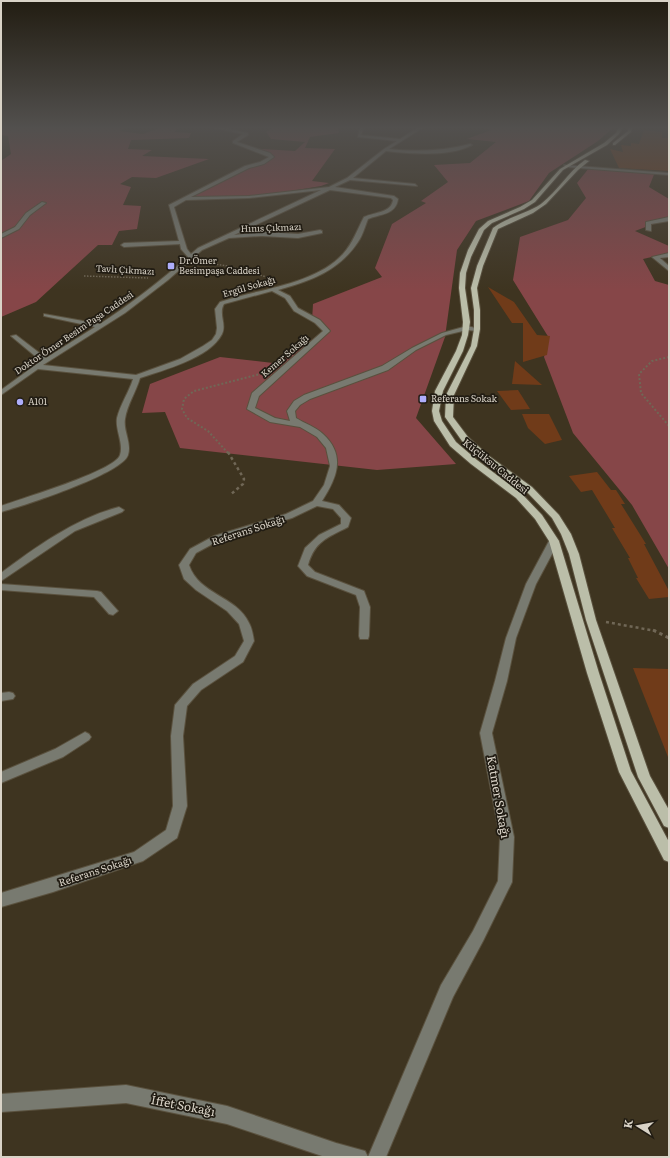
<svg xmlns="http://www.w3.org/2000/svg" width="670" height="1158" viewBox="0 0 670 1158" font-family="Literata,serif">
	<rect width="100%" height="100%" fill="#3e3420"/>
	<g fill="#864648">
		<polygon points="1,127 128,127 119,131 143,134 162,127 180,127 174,132 191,133 189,138 131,140 128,149 152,150 142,156 209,159 156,178 132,177 120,184 131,187 123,205 141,206 137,229 119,231 112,245 98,245 36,302 1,317 1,161 11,154 8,136 1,135"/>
		<path d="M273 127H338L339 133 310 137 305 148 335 149 312 181 329 183 321 186C275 194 228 201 181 199L245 167 264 162 271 155 247 148 295 151 305 142 271 139 266 132Z"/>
		<polygon points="480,127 614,127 598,141 549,173 529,201 476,221 457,250 445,337 416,418 456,464 377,470 180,448 165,412 142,413 150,384 220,357 273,363 296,352 323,331 312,321 313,304 382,277 375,268 392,224 426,203 421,201 448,182 434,165 470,163 496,142 467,139 491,130"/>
		<polygon points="589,168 655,172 649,187 669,199 669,218 635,231 669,246 669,253 643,259 655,281 669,285 669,569 632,505 573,433 544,357 549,338 513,280 520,237 568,220 586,198 577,183"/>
	</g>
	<g fill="#703b19">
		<polygon points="644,130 662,132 662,138 669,138 669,171 619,168 610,149 623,152 621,145 631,146 631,143 639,144"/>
		<polygon points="488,287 514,302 537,335 550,336 547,355 523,362 523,323 512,323"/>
		<polygon points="515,361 542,385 512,384"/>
		<polygon points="518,390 530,409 511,410 497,391"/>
		<polygon points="522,414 549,414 562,440 545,444 528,428"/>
		<polygon points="597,472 611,490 616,490 625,504 621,504 646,544 644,544 669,591 669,597 649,599 636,578 638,578 628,558 630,558 612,528 615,528 592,490 581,492 569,476"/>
		<polygon points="633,668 669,669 669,757 668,757"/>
	</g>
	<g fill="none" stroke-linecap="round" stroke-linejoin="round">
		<g stroke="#5a513e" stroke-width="2">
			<g id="minor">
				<path d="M210 127H220L248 133V135L237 142 270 153 274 157 264 164 249 168 191 197 249 196 329 187 347 178 384 149 397 141 358 137 360 127H364L361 135 400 139 419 127H424L389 149C417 152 443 151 470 144L472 145C450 157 411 154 386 151L353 178 415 184 417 186 350 180 335 187 394 196 398 199C396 215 380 214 368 219 365 226 363 235 358 242 339 271 310 281 278 290L290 296 298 308 320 320 330 331 259 396 255 408 275 418 290 421 287 411 294 401 304 395 382 366 412 348 442 333 467 326 480 329 477 331 467 330 446 335 416 350 388 370 310 399 300 405 295 411 296 418C304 423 316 427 323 434 347 456 336 479 322 501L339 505 351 518 348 527C327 538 315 541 308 565L315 572 364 591 370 607 369 636 368 639H360L359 636 360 607 356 595 307 576 298 566 305 548 319 535 341 524V518L333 509 317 506 292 518 220 540 196 553 189 565C199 595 237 596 249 623 252 628 253 635 254 641L243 662 201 690 187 706 183 736 187 806 177 838 143 861 53 892 1 907V893L134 852 166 830 173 806 171 736 175 705 193 684 235 656 244 641 239 624 227 611 196 590 184 579 179 565 190 549 214 536 286 514 313 501 324 485 330 466 326 448 317 437 300 427 270 422 247 409 252 393 323 331 315 323 294 311 285 298 272 291 224 304C218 314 227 324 222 334 210 358 164 370 140 378 136 392 127 405 125 419 123 431 132 443 128 455 122 474 23 506 1 512V506C20 499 115 471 120 455 124 443 115 430 117 418 120 405 129 392 133 379L38 369 1 395V390L41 361 11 336 16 335 46 358 95 327 44 316V314L100 324C131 304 160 281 188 257L181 249 180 244 124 247 121 245 124 243 179 241 169 205 245 166 260 162 269 157 233 143V141L243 134ZM321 190 198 248 191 254 187 249 174 207 186 200 249 198ZM330 190 391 198 393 200C391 213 375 212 364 217 357 230 353 243 343 254 315 285 257 289 220 302L215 309 217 328 216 334 212 340 203 346 180 359 136 375 43 365 125 313 168 280 202 250 229 238 262 236 298 238 322 233V231L320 230 298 234 262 232 234 235Z"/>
				<polygon points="564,165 669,173 669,175 566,167"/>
				<polygon points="42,202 46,203 30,215 19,229 1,238 1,234 15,227 26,213"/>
				<polygon points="669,217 669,221 651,224 651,231 646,230 646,222"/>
				<polygon points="669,253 669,257 660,258 669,266 669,271 652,257"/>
				<path d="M119 507 124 510 122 512 75 531 1 581V573C36 547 76 518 119 507Z"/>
				<polygon points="554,538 559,541 536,584 516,638 507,681 492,733 514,837 512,882 483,941 453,997 386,1157 368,1157 441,985 473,931 498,881 500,837 480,733 495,681 506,638 526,584 549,541"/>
				<polygon points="1,584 97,591 101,592 118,611 113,615 109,614 94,597 1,590"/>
				<polygon points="9,692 13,693 15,696 13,699 1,701 1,693"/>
				<polygon points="85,732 89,734 91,737 89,740 63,757 1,783 1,772 55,749"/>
				<polygon points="126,1085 227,1106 336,1143 365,1151 368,1157 325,1157 227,1124 126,1103 1,1112 1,1094"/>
			</g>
		</g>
		<g stroke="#5a513e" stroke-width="2">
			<g id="major">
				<polygon points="619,127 623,127 619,134 607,145 563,170 535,202 524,209 492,223 484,230 471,257 466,273 465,288 470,322 468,335 463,351 443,391 439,411 442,421 456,442 477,460 522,494 542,515 559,541 599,673 631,771 669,842 669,862 664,860 619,772 587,673 549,541 535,519 516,498 471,464 450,446 434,421 432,411 435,391 456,351 462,335 463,322 459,288 460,273 468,250 479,229 488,221 520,207 532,200 560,169 604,143 616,133"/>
				<polygon points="628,127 632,127 631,132 615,145 613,145 613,143 628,131"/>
				<path d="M585 160 589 161 578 170 546 204 533 213 498 229 483 266 477 288 480 310V329L477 346 454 395 453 417 468 437 489 456 532 487 559 515 571 534 579 554 596 620 650 776 669 810V828L664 826 638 777 586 620 569 554 561 534 552 518 526 491 483 460 462 441 445 417 446 395 471 346 474 329V310L471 288 477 266 493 228C507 217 526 214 541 204 558 191 568 172 585 160Z"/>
			</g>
		</g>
		<g stroke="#706756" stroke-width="1.5" stroke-dasharray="1.5 1.5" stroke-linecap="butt">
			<polyline points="202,262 233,267 273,279"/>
			<polyline points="84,276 148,278"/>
		</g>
		<g stroke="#706756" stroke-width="2" stroke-dasharray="2 2" stroke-linecap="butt">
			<polyline points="669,357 652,361 639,374 641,393 669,426"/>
			<polyline points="228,453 208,431 187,418 182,409 184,399 194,391 260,374"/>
		</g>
		<g stroke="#706756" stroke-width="2.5" stroke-dasharray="3 3" stroke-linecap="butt">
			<polyline points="228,452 244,479 243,484 230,495"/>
			<polyline points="606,622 656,631"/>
		</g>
		<polyline stroke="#706756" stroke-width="3" stroke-dasharray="3.5 3.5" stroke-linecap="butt" points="653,630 669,638"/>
		<use href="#minor" fill="#787a70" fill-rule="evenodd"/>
		<use href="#major" fill="#bbbea9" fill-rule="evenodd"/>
	</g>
	<linearGradient id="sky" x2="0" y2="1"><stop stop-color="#221d12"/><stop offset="0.44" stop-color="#52504e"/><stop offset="1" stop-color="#52504e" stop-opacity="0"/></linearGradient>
	<rect width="670" height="290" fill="url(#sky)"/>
	<g fill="#aeaefb" stroke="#211c13" stroke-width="1.5">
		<rect x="167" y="262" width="8" height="8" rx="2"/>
		<rect x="419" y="395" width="8" height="8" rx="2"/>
		<circle cx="20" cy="402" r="4"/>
	</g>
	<g text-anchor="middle" stroke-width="3.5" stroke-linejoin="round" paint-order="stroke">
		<g font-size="9" fill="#d9d3c7" stroke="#211c13">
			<text transform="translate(271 228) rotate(-2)" y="3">Hınıs Çıkmazı</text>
			<text transform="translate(125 270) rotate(3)" y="3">Tavlı Çıkmazı</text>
			<text transform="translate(249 287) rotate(-16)" y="3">Ergül Sokağı</text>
			<text transform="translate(74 333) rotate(-34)" y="3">Doktor Ömer Besim Paşa Caddesi</text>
			<text transform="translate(285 356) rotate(-41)" y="3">Kemer Sokağı</text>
		</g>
		<g font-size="9" fill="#d9d3c7" stroke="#211c13" text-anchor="start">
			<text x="179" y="264">Dr.Ömer<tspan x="179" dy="10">Besimpaşa Caddesi</tspan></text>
			<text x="431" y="402">Referans Sokak</text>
			<text x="28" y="405">A101</text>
		</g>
		<g font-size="10" fill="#d9d3c7" stroke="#211c13">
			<text transform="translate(496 466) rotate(39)" y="4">Küçüksu Caddesi</text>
			<text transform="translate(248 530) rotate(-18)" y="4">Referans Sokağı</text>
			<text transform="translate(95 871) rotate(-18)" y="4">Referans Sokağı</text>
		</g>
		<g font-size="12" fill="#d9d3c7" stroke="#211c13">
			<text transform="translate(498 797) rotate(80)" y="4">Katmer Sokağı</text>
			<text transform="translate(183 1106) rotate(11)" y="4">İffet Sokağı</text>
		</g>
	</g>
	<rect width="670" height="1158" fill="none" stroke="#d9d3c7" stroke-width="4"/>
	<g transform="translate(638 1126) rotate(281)" stroke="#211c13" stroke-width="3" paint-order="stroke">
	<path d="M0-3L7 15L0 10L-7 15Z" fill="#d9d3c7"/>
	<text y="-6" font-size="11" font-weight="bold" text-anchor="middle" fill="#d9d3c7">K</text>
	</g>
</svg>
